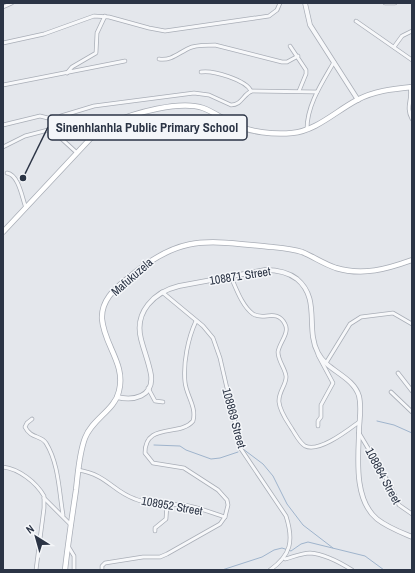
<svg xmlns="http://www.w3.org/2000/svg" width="415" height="573" viewBox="0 0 415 573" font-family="'Archivo Narrow',sans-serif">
	<rect width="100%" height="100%" fill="#e4e7ec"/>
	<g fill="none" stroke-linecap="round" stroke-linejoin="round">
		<g stroke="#9fb4cc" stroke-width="1">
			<polyline points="377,421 394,425 412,433"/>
			<polyline points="154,445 180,446 186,450 211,459 220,458 238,452"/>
			<polyline points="243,449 263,464 273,476 287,504 303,525 333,548"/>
			<polyline points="222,570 262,557 274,550 282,548 291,551 301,544 308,542 365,556 384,570"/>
		</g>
		<g stroke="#a9aeb7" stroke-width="4.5">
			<g id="minor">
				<polyline points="385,3 395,3"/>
				<polyline points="3,7 12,3"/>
				<polyline points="356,21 412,60"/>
				<polyline points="3,43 44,34 94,16 109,17 149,28 165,31 269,16 277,10 280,3"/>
				<polyline points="290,46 306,70 306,74 299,91"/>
				<polyline points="394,47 402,36 412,31"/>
				<path d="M159 59C173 61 180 51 192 47 199 45 207 45 215 45L282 62H287L298 56"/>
				<path d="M201 72C213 70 246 80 251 91"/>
				<polyline points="67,73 72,67 96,53 97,33 105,16"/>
				<polyline points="3,85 125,61"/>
				<path d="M410 87C413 100 405 106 412 119"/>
				<polyline points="3,125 40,116 56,120"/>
				<path d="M307 129C307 105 322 83 334 62"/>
				<polyline points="3,147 25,136 52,129"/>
				<path d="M76 152 53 131 52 125 61 116 94 106 194 93 209 95 231 105C242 105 243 94 252 91L317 92"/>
				<path d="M7 173C19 175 22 198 26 208"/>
				<path d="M231 277C236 288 242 306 253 314 263 321 277 308 285 324 290 333 279 343 278 352 278 361 285 368 286 376 287 384 278 392 279 402 280 412 287 421 292 429 296 435 299 442 305 446 319 453 348 430 359 422"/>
				<path d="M162 292 203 326 213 338 220 358 241 449 286 516C294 541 291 555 270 570"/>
				<polyline points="326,363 350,324 361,317 393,313 412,324"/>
				<polyline points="398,373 412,391"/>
				<polyline points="148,388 155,401 163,402"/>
				<polyline points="391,392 412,412"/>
				<path d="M32 419 27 423 25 427C31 439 41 435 46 443 59 464 59 492 63 515"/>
				<polyline points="318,426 318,421 321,417 321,405 333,383 318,355"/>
				<polyline points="359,433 390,485 399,505 412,514"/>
				<path d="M3 467C19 469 36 482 44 496V508L36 570"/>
				<path d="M78 470C108 475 112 491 135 499 150 505 168 504 184 505 198 507 212 513 225 517"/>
				<polyline points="44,498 71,525"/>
				<polyline points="155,531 155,528 166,519 167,504"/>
				<polyline points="68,546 74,556 74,570"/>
				<path d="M285 559C293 557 302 553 310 553 324 554 341 563 352 570"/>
				<path d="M102 570V566L105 563 143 557H160L167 554 220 524 225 517 228 505 227 500 218 490 184 468 153 463 145 453C145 422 180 437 193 421 197 407 186 395 185 382 183 363 188 338 196 321"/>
			</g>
		</g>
		<g stroke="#a9aeb7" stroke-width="5.5">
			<g id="tertiary">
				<polyline points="305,3 310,25 358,100"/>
				<path d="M117 397C133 401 154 397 151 375 149 363 144 351 141 339 134 312 154 292 179 286L265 270C277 270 288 272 297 279 321 299 305 329 318 353 327 371 353 376 359 396 362 408 359 421 359 433 358 459 354 500 377 519 387 527 400 532 412 537"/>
			</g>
		</g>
		<g stroke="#a9aeb7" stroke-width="6">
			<g id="secondary">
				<path d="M3 232 90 139C97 133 104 127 112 123 134 113 180 100 203 108 214 112 223 119 233 124 250 132 274 135 292 133 316 131 336 111 357 100 374 91 392 89 412 87"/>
				<path d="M65 570C68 543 72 517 76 490 78 473 79 454 85 438 92 419 115 410 119 391 126 364 104 345 102 319 101 301 114 289 127 279 181 233 206 241 272 247 282 248 293 249 302 252 314 257 324 264 336 268 363 276 387 269 412 260"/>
			</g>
		</g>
		<use href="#minor" stroke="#f7f8fa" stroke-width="3"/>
		<use href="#tertiary" stroke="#f7f8fa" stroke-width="4"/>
		<use href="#secondary" stroke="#fff" stroke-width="4.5"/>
	</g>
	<g text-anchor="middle" stroke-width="3" stroke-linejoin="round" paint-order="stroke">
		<g font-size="12" fill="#2b3445" stroke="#f4f6f9">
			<text transform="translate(240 276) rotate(-9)" y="4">108871 Street</text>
			<text transform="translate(132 277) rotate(-41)" y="4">Mafukuzela</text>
			<text transform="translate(234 418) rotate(75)" y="4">108869 Street</text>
			<text transform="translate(383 476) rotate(62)" y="4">108864 Street</text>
			<text transform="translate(172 506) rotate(10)" y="4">108952 Street</text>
		</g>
	</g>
	<path fill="none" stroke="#2b3445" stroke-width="1.5" d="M23 178L48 127"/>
	<circle fill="#2b3445" stroke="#f4f6f9" stroke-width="1.5" cx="23" cy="178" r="4"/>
	<rect fill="#f4f6f9" stroke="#2b3445" stroke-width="1.5" x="48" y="115" width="199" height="25" rx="4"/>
	<g font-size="13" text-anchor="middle" font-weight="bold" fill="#2b3445">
		<text x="147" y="132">Sinenhlanhla Public Primary School</text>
	</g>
	<rect width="415" height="573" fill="none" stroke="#2b3445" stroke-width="8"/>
	<g transform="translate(36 537) rotate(323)" stroke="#f4f6f9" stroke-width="3" paint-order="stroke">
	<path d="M0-3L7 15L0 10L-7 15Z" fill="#2b3445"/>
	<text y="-6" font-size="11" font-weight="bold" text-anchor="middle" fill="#2b3445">N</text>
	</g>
</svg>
